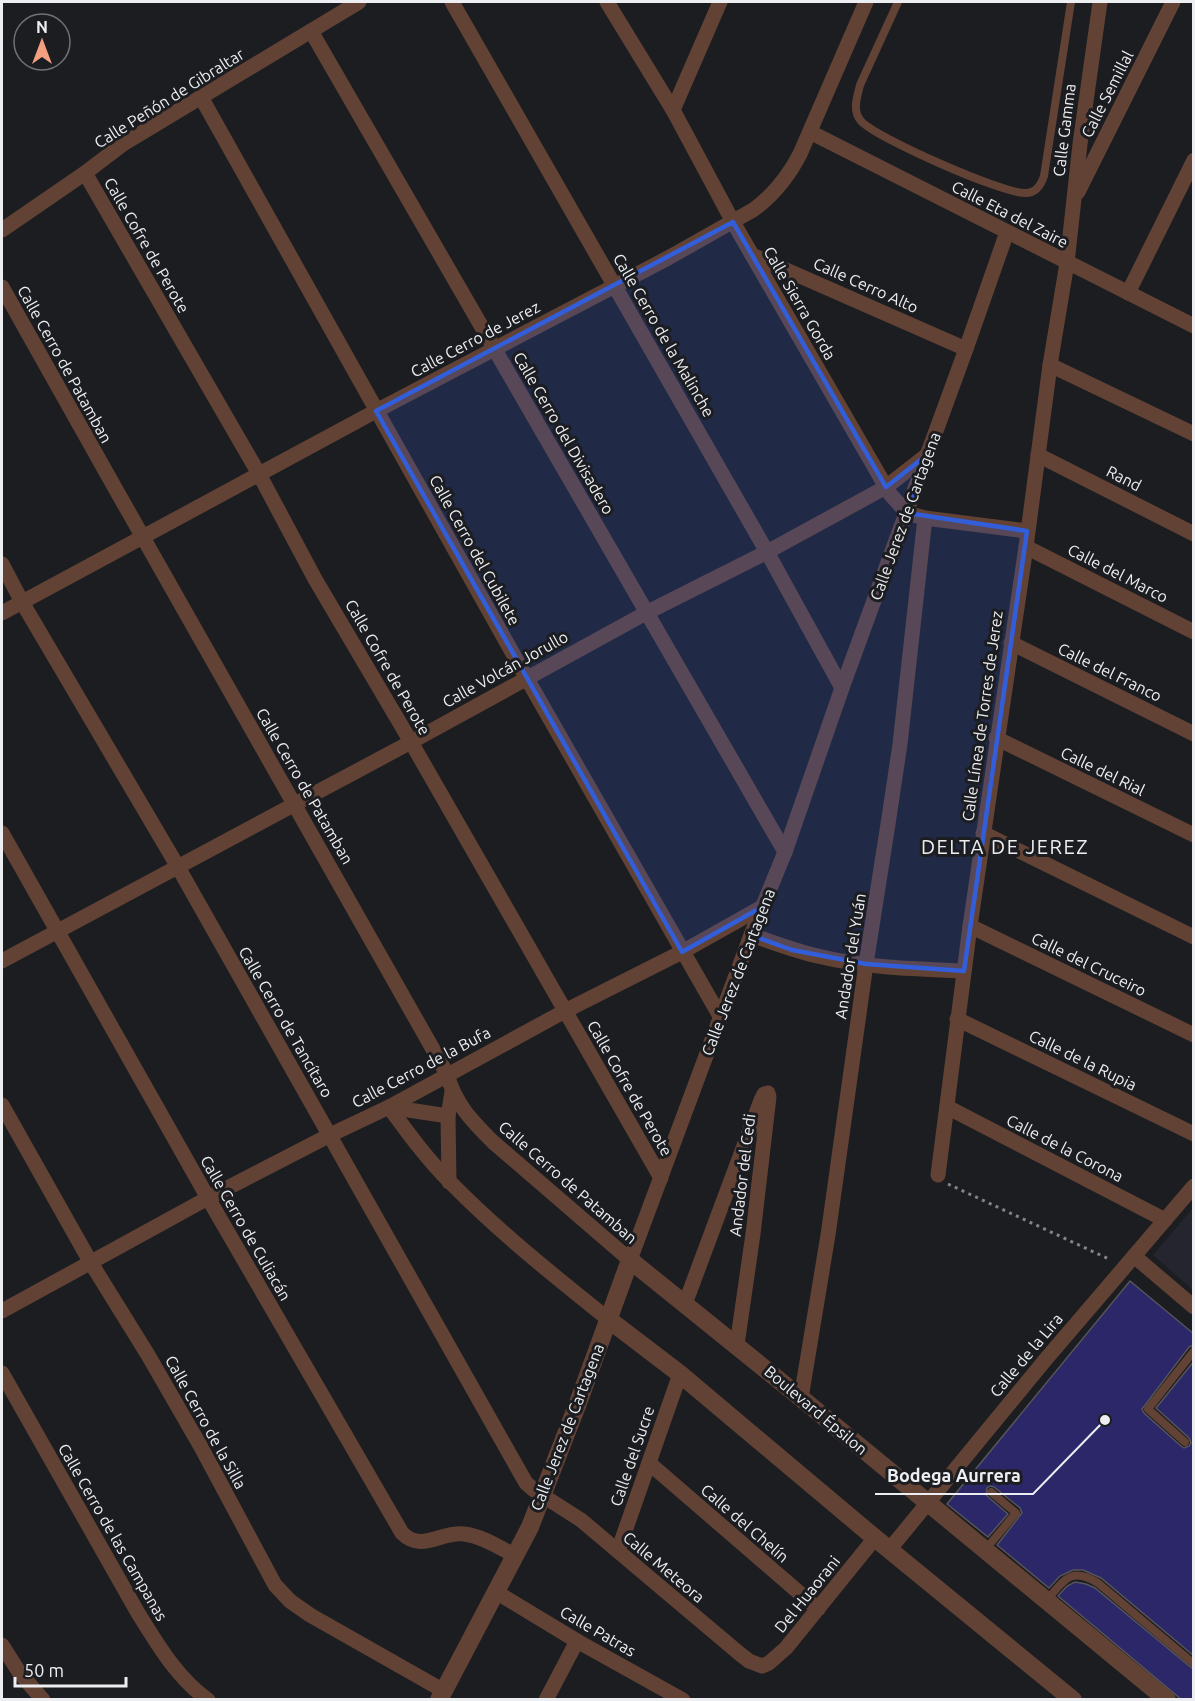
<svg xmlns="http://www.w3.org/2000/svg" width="1195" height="1701" viewBox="0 0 1195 1701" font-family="Ubuntu,sans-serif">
	<rect width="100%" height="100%" fill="#1c1d21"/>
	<polygon fill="#24252f" points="1193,1208 1193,1290 1153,1255"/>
	<g fill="#2c2769" stroke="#55555a" stroke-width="1.5">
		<polygon points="1130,1281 1194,1334 1194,1345 1189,1347 1142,1409 1144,1413 1181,1446 1184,1448 1189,1446 1191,1443 1189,1438 1156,1408 1194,1361 1194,1656 1101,1578 1083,1570 1073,1570 1060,1576 1049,1588 997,1545 1022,1513 1020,1508 994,1487 990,1486 987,1488 986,1495 1008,1514 988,1537 947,1504"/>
		<polygon points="1075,1582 1086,1584 1095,1588 1194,1670 1194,1700 1182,1700 1058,1596 1067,1586"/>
	</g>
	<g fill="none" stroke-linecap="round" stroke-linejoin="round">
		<polyline stroke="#838487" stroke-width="3" stroke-dasharray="3 4.5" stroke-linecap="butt" points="948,1184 1111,1260"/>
		<g stroke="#624235" stroke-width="8">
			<path d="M898 2 860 85C857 97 852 111 861 121 874 137 1005 195 1026 193 1036 193 1041 185 1044 176L1071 2"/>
			<polyline points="1185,1442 1148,1409 1194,1351"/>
			<polyline points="985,1550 1016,1513 991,1492"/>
			<path d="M1047 1600C1064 1580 1071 1566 1098 1583L1194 1664"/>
		</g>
		<g stroke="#624235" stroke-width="15">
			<polyline points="452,2 767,552 842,688"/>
			<polyline points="607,2 673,110 733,222 890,494 907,513 925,518 1027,531"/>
			<polyline points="311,31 785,852"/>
			<polyline points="201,97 526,677 721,1018"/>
			<polyline points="673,110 720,2"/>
			<polyline points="810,132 1194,326"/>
			<polyline points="85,173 259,474 315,579 411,742 661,1178"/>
			<polyline points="1078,192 1173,2"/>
			<polyline points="2,230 85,173 123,144 359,2"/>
			<polyline points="752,255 966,349"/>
			<path d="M2 287C149 550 299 811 447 1074 455 1104 472 1121 493 1142L630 1260 751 935 785 852 842 688 966 349 1007 232"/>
			<polyline points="1128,293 1194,160"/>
			<polyline points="1050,365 1194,434"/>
			<polyline points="1038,455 1194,534"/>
			<polyline points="1026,547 1194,632"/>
			<polyline points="2,564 22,602 178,867 526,1483 534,1490 581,1520 740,1654 749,1661 762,1666 769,1663 786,1648 875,1538"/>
			<path d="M2 613 376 411 668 258 753 210C774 195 788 177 800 154L866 2"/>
			<polyline points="1011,643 1194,734"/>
			<polyline points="996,738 1194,835"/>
			<path d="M2 833 208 1198 402 1533C422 1553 441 1531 464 1534 482 1536 500 1548 516 1556"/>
			<polyline points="983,833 1194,937"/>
			<polyline points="970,926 1194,1035"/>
			<path d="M751 935C775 943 797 952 822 957 868 968 917 969 964 971"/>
			<polyline points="2,961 411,742 646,613 767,552 886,487 927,455"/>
			<polyline points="957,1019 1194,1134"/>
			<polyline points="2,1105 91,1263 148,1355 201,1447 275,1585 290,1601 310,1615 444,1691"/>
			<path d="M389 1107C408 1133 427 1159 450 1182 499 1232 553 1275 608 1319"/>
			<polyline points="389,1107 448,1116"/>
			<polyline points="947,1107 1165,1220"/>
			<polyline points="938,1175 970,926 1026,547 1050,365 1067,263 1080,144 1100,2"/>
			<polyline points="449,1182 448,1116 452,1092"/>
			<polyline points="1134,1256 1194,1307"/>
			<polyline points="685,1304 761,1100 764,1094 768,1093 769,1097 753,1234 737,1345"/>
			<polyline points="2,1311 208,1198 330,1135 389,1107 565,1011 682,952 762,907"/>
			<path d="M2 1373 138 1613C158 1645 177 1678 208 1700"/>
			<polyline points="801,1398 828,1235 866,964 888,824 900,744 925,518"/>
			<polyline points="649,1463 818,1609"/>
			<polyline points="889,1550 1046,1359 1194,1186"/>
			<polyline points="618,1551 680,1374"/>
			<polyline points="496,1592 577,1641 683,1700"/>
			<polyline points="2,1645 19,1672 43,1700"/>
			<polyline points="546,1700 577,1641"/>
		</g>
		<g stroke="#624235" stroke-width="18">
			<polyline points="608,1319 680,1374 875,1538 1073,1700"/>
			<polyline points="439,1700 530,1527 578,1403 630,1260 801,1398 1167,1700"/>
		</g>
	</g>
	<path fill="#325eda" fill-opacity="0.2" stroke="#325eda" stroke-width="4.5" stroke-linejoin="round" d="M733 222 886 487 928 454 907 513 1027 531 964 971 866 964 792 950 751 935 762 907 682 952 376 411Z"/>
	<g text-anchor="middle" stroke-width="6" stroke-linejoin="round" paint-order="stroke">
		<g font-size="16" fill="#edeef1" stroke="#1c1d21">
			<text transform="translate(1107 94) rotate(-63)" y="6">Calle Semillal</text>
			<text transform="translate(169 98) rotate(-32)" y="6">Calle Peñón de Gibraltar</text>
			<text transform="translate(1064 130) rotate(-83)" y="6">Calle Gamma</text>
			<text transform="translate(1010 214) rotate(27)" y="6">Calle Eta del Zaire</text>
			<text transform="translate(147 245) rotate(60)" y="6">Calle Cofre de Perote</text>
			<text transform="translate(866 285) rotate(24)" y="6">Calle Cerro Alto</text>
			<text transform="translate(800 303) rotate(60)" y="6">Calle Sierra Gorda</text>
			<text transform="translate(664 335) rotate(60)" y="6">Calle Cerro de la Malinche</text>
			<text transform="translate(475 339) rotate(-28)" y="6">Calle Cerro de Jerez</text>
			<text transform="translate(65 364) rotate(61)" y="6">Calle Cerro de Patamban</text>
			<text transform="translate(564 433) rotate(60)" y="6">Calle Cerro del Divisadero</text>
			<text transform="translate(1124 478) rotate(27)" y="6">Rand</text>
			<text transform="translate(905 516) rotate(-70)" y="6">Calle Jerez de Cartagena</text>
			<text transform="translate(475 550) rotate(61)" y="6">Calle Cerro del Cubilete</text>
			<text transform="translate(1118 573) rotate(27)" y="6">Calle del Marco</text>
			<text transform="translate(388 667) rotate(60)" y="6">Calle Cofre de Perote</text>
			<text transform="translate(505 669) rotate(-29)" y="6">Calle Volcán Jorullo</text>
			<text transform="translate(1110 672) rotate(26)" y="6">Calle del Franco</text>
			<text transform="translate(982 716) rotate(-82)" y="6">Calle Línea de Torres de Jerez</text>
			<text transform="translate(1103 771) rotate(26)" y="6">Calle del Rial</text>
			<text transform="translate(305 786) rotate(60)" y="6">Calle Cerro de Patamban</text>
			<text transform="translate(850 956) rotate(-81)" y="6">Andador del Yuán</text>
			<text transform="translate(1089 964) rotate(26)" y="6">Calle del Cruceiro</text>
			<text transform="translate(738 972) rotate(-69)" y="6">Calle Jerez de Cartagena</text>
			<text transform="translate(286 1022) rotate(60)" y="6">Calle Cerro de Tancítaro</text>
			<text transform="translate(1083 1060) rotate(26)" y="6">Calle de la Rupia</text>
			<text transform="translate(421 1067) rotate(-28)" y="6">Calle Cerro de la Bufa</text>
			<text transform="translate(630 1088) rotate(60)" y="6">Calle Cofre de Perote</text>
			<text transform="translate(1065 1148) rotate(27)" y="6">Calle de la Corona</text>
			<text transform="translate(742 1175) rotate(-83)" y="6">Andador del Cedi</text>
			<text transform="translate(568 1182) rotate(41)" y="6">Calle Cerro de Patamban</text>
			<text transform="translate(246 1228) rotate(60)" y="6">Calle Cerro de Culiacán</text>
			<text transform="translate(1026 1355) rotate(-50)" y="6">Calle de la Lira</text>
			<text transform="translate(816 1410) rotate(40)" y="6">Boulevard Épsilon</text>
			<text transform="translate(206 1422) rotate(61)" y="6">Calle Cerro de la Silla</text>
			<text transform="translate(567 1427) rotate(-69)" y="6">Calle Jerez de Cartagena</text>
			<text transform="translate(632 1456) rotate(-71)" y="6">Calle del Sucre</text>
			<text transform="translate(745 1523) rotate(41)" y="6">Calle del Chelín</text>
			<text transform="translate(113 1532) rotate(60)" y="6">Calle Cerro de las Campanas</text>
			<text transform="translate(664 1567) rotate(40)" y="6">Calle Meteora</text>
			<text transform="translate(807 1594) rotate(-51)" y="6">Del Huaorani</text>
			<text transform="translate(598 1631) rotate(30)" y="6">Calle Patras</text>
		</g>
		<g font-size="20" letter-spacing="1.5" fill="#edeef1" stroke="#1c1d21">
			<text x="1005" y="854">DELTA DE JEREZ</text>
		</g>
	</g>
	<path fill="none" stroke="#edeef1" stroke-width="2" d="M1105 1420L1033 1494H875"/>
	<circle fill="#edeef1" stroke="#1c1d21" stroke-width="2" cx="1105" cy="1420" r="6"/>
	<g font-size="18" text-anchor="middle" font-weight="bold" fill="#edeef1" stroke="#1c1d21" stroke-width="6" stroke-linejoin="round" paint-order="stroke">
		<text x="954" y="1482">Bodega Aurrera</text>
	</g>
	<rect width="1195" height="1701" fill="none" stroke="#edeef1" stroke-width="6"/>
	<g transform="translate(42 42)"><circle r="28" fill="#1c1d21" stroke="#707174" stroke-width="1.5"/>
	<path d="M0-4.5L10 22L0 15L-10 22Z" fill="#f2a07f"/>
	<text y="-9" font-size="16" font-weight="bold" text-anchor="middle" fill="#edeef1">N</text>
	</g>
	<path d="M15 1677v9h111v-9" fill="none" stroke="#edeef1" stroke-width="3"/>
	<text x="24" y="1677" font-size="18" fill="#edeef1" stroke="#1c1d21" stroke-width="4.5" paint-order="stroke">50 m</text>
</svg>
